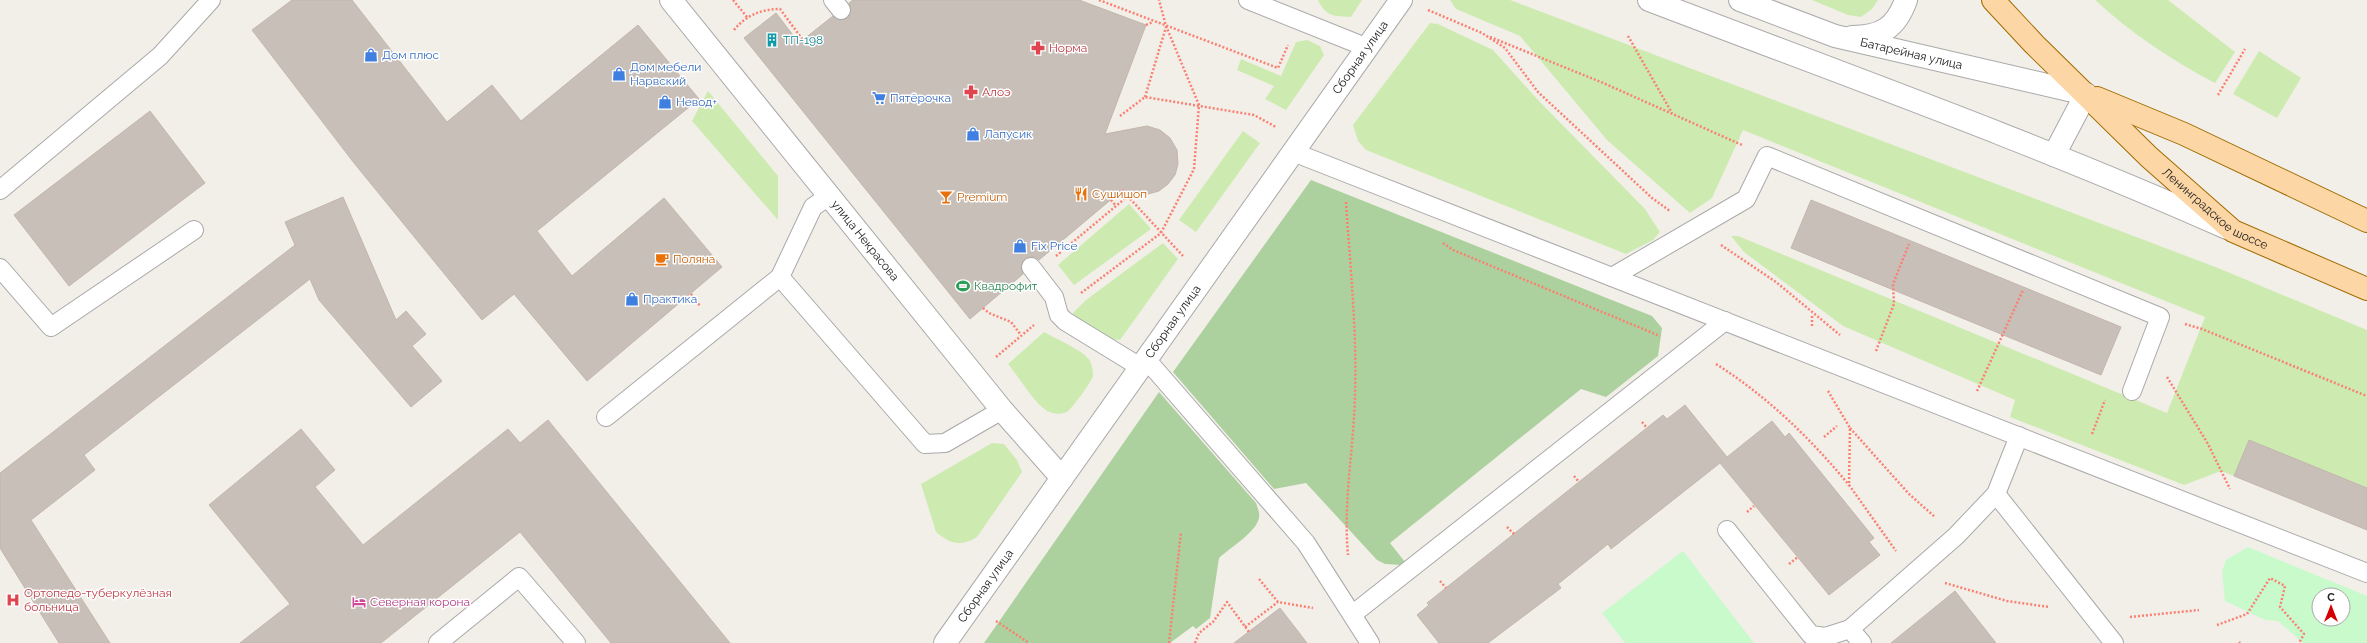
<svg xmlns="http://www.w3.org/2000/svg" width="2367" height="643" viewBox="0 0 2367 643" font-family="Raleway,sans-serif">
	<rect width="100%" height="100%" fill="#f2efe9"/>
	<g fill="#cdebb0">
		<path d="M1318 0H1362L1351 17C1334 16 1326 17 1318 0Z"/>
		<polygon points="1450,0 1510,0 2218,268 2367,330 2367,488 2249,440 2234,476 2221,471 2184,485 2010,417 2015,400 1843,326 1744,252 1731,236 1738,236 2167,413 2205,317 1743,130 1712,198 1690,213 1607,140 1520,36 1456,9"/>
		<polygon points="1812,0 1878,0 1872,9 1861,17 1848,15"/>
		<path d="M2095 0H2168L2235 52 2215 83C2171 60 2131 33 2095 0Z"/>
		<polygon points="1430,23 1438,24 1493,50 1538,100 1645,209 1660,232 1653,240 1626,254 1366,150 1358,141 1353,125"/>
		<polygon points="1307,40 1320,46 1324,55 1286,110 1265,99 1274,86 1237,70 1241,59 1281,76 1296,42"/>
		<polygon points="2259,51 2301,78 2277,118 2233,94"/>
		<polygon points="708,91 778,176 778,220 692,121"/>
		<polygon points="1243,131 1260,143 1196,232 1179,220"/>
		<polygon points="1129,204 1151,229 1074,285 1058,265"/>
		<polygon points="1163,243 1178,259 1120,340 1112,339 1073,316 1073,313 1086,300"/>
		<path d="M1044 332C1054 338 1085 351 1090 361 1092 365 1093 372 1093 376 1092 381 1073 407 1068 411 1063 415 1053 414 1047 411 1034 403 1018 376 1008 364Z"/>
		<path d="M992 443 1004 444 1017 460 1022 472 977 537C961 547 950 544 936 532L921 484Z"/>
	</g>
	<g fill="#add19e">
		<polygon points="1311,180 1652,316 1662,328 1658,356 1606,397 1581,389 1390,543 1405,562 1402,565 1385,564 1377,560 1306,483 1274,489 1173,372"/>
		<path d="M1159 392 1256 503C1258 509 1261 515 1258 521 1254 533 1229 549 1219 558L1210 618 1196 629 1193 626 1170 643H984Z"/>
	</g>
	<g fill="#c8facc" fill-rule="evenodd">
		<path d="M2248 547 2367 596V643H2303L2278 621 2265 620 2225 601 2222 571 2226 560ZM2319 595H2343V619H2319Z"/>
		<polygon points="1683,551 1754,643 1625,643 1602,613"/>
	</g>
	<g fill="#c7bfb8" stroke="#c4b6ab">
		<polygon points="292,0 352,0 447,122 492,85 521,121 638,25 699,99 537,231 572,276 664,198 722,267 587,381 514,294 482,320 354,163 252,30"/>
		<polygon points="853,0 1079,0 1146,25 1105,134 1147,126 1160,130 1170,138 1177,150 1178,164 1175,175 1168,184 1159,191 1148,194 1120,192 1039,260 1035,257 1025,258 1021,268 1023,274 970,319 744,38 776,13 799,43 833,16 842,20 848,18 851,9 849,3"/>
		<polygon points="150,111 205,183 69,286 14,215"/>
		<polygon points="343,197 396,320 406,311 426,334 412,346 442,381 411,407 319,300 310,279 84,455 95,470 31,520 110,643 59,643 0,548 0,473 295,245 285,222"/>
		<polygon points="1811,200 2121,327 2101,375 1791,248"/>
		<polygon points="1685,405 1727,457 1772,421 1785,437 1789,433 1874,538 1869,542 1880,555 1829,595 1720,463 1611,549 1608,544 1558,584 1561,588 1488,643 1439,643 1417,615 1429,605 1427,603 1663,415 1667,419"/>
		<polygon points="548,420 730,643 611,643 520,532 381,643 240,643 290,604 209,505 301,429 335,470 315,487 363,545 508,429 520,443"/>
		<polygon points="2249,440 2367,488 2367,530 2234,476"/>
		<polygon points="1955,591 1996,643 1891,643"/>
		<polygon points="1280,608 1307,643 1234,643"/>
	</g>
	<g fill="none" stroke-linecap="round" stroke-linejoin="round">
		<g stroke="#a9a9a9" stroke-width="20">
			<g id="service">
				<polyline points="833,0 841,10"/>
				<polyline points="1248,0 1368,48"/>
				<polyline points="1293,152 2367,573"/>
				<polyline points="0,190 160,56 211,0"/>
				<polyline points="1031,267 1054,297 1059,315 1065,321 1140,367"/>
				<polyline points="0,268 51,327 194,230"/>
				<polyline points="780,277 925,444 945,443 1002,410"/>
				<polyline points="1612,277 1746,199 1767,156 2160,317 2132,391"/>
				<polyline points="1146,359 1306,543 1370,643"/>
				<polyline points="606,417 780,277 813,207 829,196"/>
				<polyline points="1996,494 2114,643"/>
				<polyline points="1727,530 1811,635 1825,637 1850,629 1956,536 1996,494 2019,436"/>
				<polyline points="1353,614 1725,321"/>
				<polyline points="1850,629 1862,643"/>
				<polyline points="438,643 519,577 576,643"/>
			</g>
		</g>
		<g stroke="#a9a9a9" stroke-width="24">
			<g id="minor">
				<path id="s1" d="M671 0 1002 410 1062 478"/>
			</g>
		</g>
		<g stroke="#a9a9a9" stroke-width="24">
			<g id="tertiary">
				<path d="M1649 0C1843 74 2038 144 2227 228"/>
				<path id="s2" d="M1740 0 1835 36 2086 94 2054 155"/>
				<path d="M1852 37C1881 37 1896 28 1906 0"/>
				<path id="s3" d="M945 643 1401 0"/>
			</g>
		</g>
		<g stroke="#a06b00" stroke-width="24">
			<g id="primary">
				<path id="s4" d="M1993 0 2034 44 2149 157 2233 231 2367 289"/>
				<polyline points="2097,98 2184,134 2367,221"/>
			</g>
		</g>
		<g stroke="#fa8072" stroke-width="2.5" stroke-dasharray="2 2" stroke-linecap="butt">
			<polyline points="733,0 747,17"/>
			<polyline points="1099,0 1278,68 1288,45"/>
			<polyline points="1428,10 1482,33 1505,48 1538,92 1652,198 1670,211"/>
			<polyline points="1146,25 1153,22"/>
			<path d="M734 30C746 15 762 9 780 9L803 40"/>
			<polyline points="1628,36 1672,113"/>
			<polyline points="1490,37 1601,82 1742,145"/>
			<polyline points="2218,95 2245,49"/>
			<polyline points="1145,97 1166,27"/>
			<polyline points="1120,116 1145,97 1254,115 1276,127"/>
			<polyline points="1122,190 1183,256"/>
			<polyline points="1111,200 1116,206"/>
			<path d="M1346 202C1350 266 1357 329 1355 394 1354 447 1343 501 1348 555"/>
			<polyline points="1443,243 1453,250 1660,336"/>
			<polyline points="1721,245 1776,282 1840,335"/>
			<polyline points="1056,256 1128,196"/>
			<polyline points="1081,293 1161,233 1194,169 1199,105 1166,26 1159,0"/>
			<polyline points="691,294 700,306"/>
			<polyline points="983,308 989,313 1011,322 1021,335"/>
			<polyline points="2185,324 2202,329 2367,396"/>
			<polyline points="1812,326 1812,314"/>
			<polyline points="1876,351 1894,304 1893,284 1909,244"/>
			<polyline points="996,357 1034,325"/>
			<path d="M1716 364C1768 397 1810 438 1849 485"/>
			<polyline points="2167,377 2208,444 2230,489"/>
			<polyline points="1828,391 1850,428 1849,485 1896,551"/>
			<polyline points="1977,391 2023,290"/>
			<polyline points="1642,422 1647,428"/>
			<polyline points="1850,428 1909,494 1935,517"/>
			<polyline points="2092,434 2105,400"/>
			<polyline points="1824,437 1837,426"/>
			<polyline points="1574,476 1579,482"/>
			<polyline points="1747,512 1754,506"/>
			<polyline points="1507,527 1514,534"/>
			<polyline points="1789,564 1798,557"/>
			<polyline points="1259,579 1278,602 1313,608"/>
			<polyline points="1440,581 1446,588"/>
			<polyline points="1945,583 2007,601 2049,607"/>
			<polyline points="2130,617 2199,610"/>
			<polyline points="996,621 1029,643"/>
			<polyline points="2217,625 2247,614 2270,578 2285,586 2280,607 2304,634 2299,643"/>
			<polyline points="1245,627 1278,602"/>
			<polyline points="2239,642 2240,643"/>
			<polyline points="1169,643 1181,532"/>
			<polyline points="1195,643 1199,633 1213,622 1227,602 1249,632"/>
		</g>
		<use href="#service" stroke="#fff" stroke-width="18"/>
		<use href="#minor" stroke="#fff" stroke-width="22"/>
		<use href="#tertiary" stroke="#fff" stroke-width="22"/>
		<use href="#primary" stroke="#fcd6a4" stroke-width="22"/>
	</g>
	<defs>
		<g id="building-bare" transform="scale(1.08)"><path d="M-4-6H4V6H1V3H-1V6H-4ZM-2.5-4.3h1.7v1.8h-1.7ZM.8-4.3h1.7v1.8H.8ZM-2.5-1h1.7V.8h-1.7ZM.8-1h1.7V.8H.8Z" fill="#0f9aa8" stroke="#fff" stroke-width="2.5" paint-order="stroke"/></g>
		<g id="pharmacy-bare" transform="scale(1.08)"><path d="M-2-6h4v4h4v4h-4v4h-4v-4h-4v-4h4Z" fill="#e0444e" stroke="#fff" stroke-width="2.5" paint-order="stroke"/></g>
		<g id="shop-bare" transform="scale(1.08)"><path d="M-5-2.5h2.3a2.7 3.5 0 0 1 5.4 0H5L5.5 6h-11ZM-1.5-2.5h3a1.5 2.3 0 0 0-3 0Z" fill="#3f7fe0" stroke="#fff" stroke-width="2.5" paint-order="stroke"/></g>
		<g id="supermarket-bare" transform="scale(1.08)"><path d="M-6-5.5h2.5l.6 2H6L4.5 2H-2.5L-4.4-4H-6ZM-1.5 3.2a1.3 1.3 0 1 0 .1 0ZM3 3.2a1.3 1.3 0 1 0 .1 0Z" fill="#3f7fe0" stroke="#fff" stroke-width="2.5" paint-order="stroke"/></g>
		<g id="restaurant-bare" transform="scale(1.08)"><path d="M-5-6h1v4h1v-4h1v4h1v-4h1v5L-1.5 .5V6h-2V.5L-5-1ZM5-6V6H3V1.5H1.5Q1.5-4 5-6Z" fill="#e8710a" stroke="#fff" stroke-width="2.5" paint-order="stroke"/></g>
		<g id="bar-bare" transform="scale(1.08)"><path d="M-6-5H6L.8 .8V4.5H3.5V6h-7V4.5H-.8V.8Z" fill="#e8710a" stroke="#fff" stroke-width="2.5" paint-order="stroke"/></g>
		<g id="cafe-bare" transform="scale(1.08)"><path d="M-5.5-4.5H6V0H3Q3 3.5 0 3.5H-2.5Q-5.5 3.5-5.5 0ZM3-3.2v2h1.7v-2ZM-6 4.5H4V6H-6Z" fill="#e8710a" stroke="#fff" stroke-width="2.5" paint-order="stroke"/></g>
		<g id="stadium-bare" transform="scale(1.08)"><path d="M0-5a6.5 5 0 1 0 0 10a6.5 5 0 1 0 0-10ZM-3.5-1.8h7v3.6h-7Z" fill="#2e9e5b" stroke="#fff" stroke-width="2.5" paint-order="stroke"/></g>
		<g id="hospital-bare" transform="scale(1.08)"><path d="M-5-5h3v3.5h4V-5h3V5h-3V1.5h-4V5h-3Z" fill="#e0444e" stroke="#fff" stroke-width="2.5" paint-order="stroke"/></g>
		<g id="hotel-bare" transform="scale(1.08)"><path d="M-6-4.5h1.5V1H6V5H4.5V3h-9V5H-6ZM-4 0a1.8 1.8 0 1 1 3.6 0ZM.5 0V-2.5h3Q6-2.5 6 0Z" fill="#d1479c" stroke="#fff" stroke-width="2.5" paint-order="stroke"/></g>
	</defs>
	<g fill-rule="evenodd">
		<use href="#building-bare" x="772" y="40"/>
		<use href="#pharmacy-bare" x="1038" y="48"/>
		<use href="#shop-bare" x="371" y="55"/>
		<use href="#shop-bare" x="619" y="74"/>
		<use href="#pharmacy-bare" x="971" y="92"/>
		<use href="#supermarket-bare" x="879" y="98"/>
		<use href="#shop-bare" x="665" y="102"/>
		<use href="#shop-bare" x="973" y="134"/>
		<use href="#restaurant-bare" x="1081" y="194"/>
		<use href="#bar-bare" x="946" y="197"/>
		<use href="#shop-bare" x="1020" y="246"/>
		<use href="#cafe-bare" x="662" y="259"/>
		<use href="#stadium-bare" x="963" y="286"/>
		<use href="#shop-bare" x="632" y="299"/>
		<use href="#hospital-bare" x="13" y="600"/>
		<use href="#hotel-bare" x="359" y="602"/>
	</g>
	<g text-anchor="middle" stroke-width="3" stroke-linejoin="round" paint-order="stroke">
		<g font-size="12" fill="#0d838f" stroke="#fff" text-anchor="start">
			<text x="783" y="44">ТП-198</text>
		</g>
		<g font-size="12" fill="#be3a42" stroke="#fff" text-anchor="start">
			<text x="1049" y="52">Норма</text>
			<text x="982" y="96">Алоэ</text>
			<text x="24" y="597">Ортопедо-туберкулёзная<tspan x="24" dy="14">больница</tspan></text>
		</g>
		<g font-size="12" fill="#222" stroke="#fff">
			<text dy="4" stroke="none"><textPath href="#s2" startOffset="180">Батарейная улица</textPath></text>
			<text dy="4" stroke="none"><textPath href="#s3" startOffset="718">Сборная улица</textPath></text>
			<text dy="4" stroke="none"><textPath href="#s4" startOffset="306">Ленинградское шоссе</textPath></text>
			<text dy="4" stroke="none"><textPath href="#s1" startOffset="309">улица Некрасова</textPath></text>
			<text dy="4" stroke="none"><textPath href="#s3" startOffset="394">Сборная улица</textPath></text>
			<text dy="4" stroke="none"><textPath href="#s3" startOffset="70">Сборная улица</textPath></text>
		</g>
		<g font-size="12" fill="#366cbe" stroke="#fff" text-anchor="start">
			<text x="382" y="59">Дом плюс</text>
			<text x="630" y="71">Дом мебели<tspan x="630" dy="14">Нарвский</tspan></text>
			<text x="890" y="102">Пятёрочка</text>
			<text x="676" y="106">Невод+</text>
			<text x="984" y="138">Лапусик</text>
			<text x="1031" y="250">Fix Price</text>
			<text x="643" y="303">Практика</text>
		</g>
		<g font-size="12" fill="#c56008" stroke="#fff" text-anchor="start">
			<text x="1092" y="198">Сушишоп</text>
			<text x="957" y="201">Premium</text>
			<text x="673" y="263">Поляна</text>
		</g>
		<g font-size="12" fill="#27864d" stroke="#fff" text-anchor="start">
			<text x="974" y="290">Квадрофит</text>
		</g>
		<g font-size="12" fill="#b23c85" stroke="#fff" text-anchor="start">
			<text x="370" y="606">Северная корона</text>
		</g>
	</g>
	<g transform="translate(2331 607)"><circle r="19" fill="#ffffff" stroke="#a7a7a7"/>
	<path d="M0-3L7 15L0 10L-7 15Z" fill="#d40000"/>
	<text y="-6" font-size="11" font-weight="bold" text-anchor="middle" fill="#222222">С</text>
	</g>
</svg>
